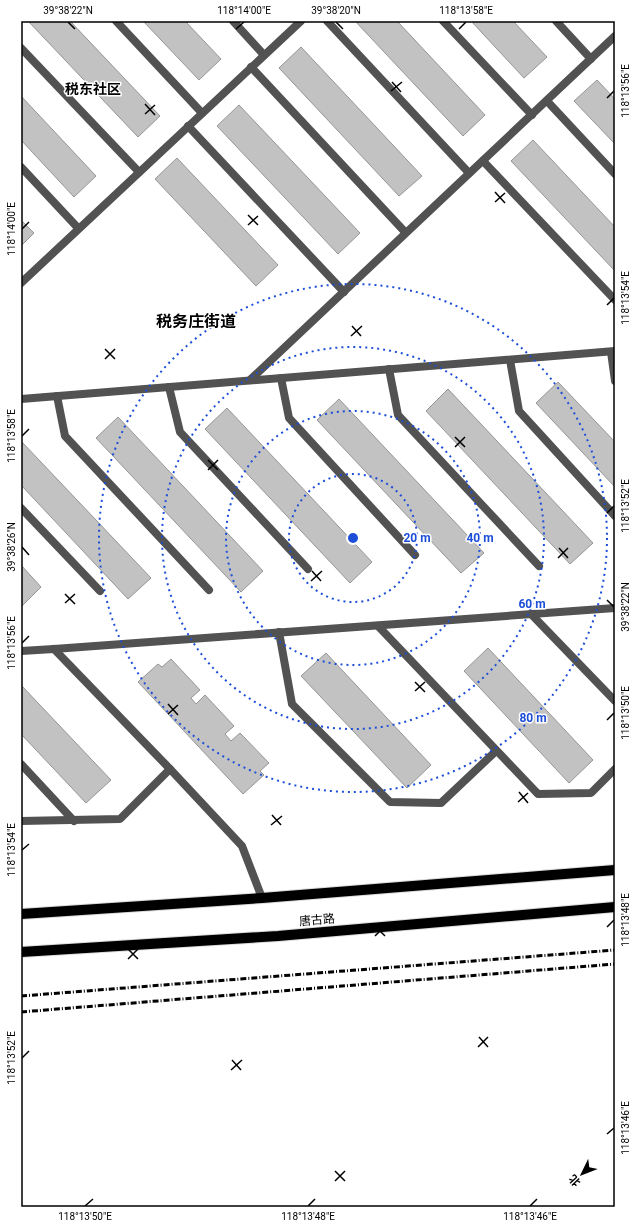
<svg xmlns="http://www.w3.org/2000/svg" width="636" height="1228" viewBox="0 0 636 1228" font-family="Roboto,'Noto Sans SC',sans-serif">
	<rect width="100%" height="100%" fill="#fff"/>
	<g fill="#c2c2c2" stroke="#969696">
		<polygon points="28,21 70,21 160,116 138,137"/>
		<polygon points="143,21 185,21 221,59 199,80"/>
		<polygon points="355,21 397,21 485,115 463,136"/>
		<polygon points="471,21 513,21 547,57 524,78"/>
		<polygon points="301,47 422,176 399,196 279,68"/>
		<polygon points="597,80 615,99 615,144 574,101"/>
		<polygon points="21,96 96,176 74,197 21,140"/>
		<polygon points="239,105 360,233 338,254 217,126"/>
		<polygon points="533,140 615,227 615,271 511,161"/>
		<polygon points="177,158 278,265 256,286 155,179"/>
		<polygon points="21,220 34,233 21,246"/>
		<polygon points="558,382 615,442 615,487 536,403"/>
		<polygon points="448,389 593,543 570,564 426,411"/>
		<polygon points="339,399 484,553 461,573 317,420"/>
		<polygon points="227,408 372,562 350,583 205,429"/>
		<polygon points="118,417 263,571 241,592 96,438"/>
		<polygon points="21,441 151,578 128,599 21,485"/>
		<polygon points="21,565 41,587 21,607"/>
		<polygon points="488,648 593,760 569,783 464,671"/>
		<polygon points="326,653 431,765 407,788 301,676"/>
		<polygon points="171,659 200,690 191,698 196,704 205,695 234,726 225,734 231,741 240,733 269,763 260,771 264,775 243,794 138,682 158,664 162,667"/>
		<polygon points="21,685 111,780 86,803 21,734"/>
	</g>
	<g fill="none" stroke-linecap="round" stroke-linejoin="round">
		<g stroke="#dbdbdb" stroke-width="12">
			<g id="primary">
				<polyline points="21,914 262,898 615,870"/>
				<polyline points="21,952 278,936 615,907"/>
			</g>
		</g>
		<g stroke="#525252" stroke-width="8">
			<polyline points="116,21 202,113"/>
			<polyline points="233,21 264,55"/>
			<polyline points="327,21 469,173"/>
			<polyline points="443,21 532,115"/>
			<polyline points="21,48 139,172"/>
			<polyline points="251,67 405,232"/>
			<polyline points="547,101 615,174"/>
			<polyline points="188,126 344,292"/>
			<polyline points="21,167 78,228"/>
			<polyline points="611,352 615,381"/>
			<polyline points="510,360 519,411 615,516"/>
			<polyline points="389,369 398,415 539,566"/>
			<polyline points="281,378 289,418 415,555"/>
			<polyline points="169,387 180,432 308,569"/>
			<polyline points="57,396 65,436 209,590"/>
			<polyline points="21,508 100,591"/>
			<polyline points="531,614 615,701"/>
			<polyline points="378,626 538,794 591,793 615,769"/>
			<polyline points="279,632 292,704 390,802 441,803 496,751"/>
			<polyline points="21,651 54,649"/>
			<polyline points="21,764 74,821"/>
			<polyline points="21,821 120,819 170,769"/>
		</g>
		<g stroke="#525252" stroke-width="8">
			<polyline points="556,21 591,59"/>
			<polyline points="483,161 615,300"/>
			<polyline points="21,283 301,21"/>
			<polyline points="250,380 615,36"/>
			<polyline points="21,399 615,351"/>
			<polyline points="54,649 615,608"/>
			<polyline points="54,649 170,769 242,846 262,898"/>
		</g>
		<use href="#primary" stroke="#000" stroke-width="10"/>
		<g stroke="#000" stroke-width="3" stroke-dasharray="6 2 1 2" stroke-linecap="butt">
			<polyline points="21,996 615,950"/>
			<polyline points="21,1012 615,964"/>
		</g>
	</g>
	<path fill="none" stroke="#000" stroke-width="1.5" d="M68 22 75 29M336 22 343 29M236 29 244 22M459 29 466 22M392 82 401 92M391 91 402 82M607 98 614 91M145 104 155 115M145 114 155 105M495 192 505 203M495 202 505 193M248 215 258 225M248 225 258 216M22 229 29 222M607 305 614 298M352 326 361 336M351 336 362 326M105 349 115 359M105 359 115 349M22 436 29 429M455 437 465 447M455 447 465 437M208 460 218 470M208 470 218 460M607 513 614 506M22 547 29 555M559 548 568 558M558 558 568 548M312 571 321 581M311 581 322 571M65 594 75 604M607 600 614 607M65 603 75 594M22 643 29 636M415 682 425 692M415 691 425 682M168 704 178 715M168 714 178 705M607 720 614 713M519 792 528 803M518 802 528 793M272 815 281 825M271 825 282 816M22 850 29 844M375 926 385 936M607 927 614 920M375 936 385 926M128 949 138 959M128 959 138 949M479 1037 488 1047M478 1047 488 1037M22 1058 29 1051M232 1060 241 1070M231 1070 242 1060M607 1134 614 1128M335 1171 345 1181M335 1181 345 1171M85 1206 93 1199M308 1206 315 1199M530 1206 537 1199"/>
	<g fill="none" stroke="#1d4ed8" stroke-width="2" stroke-dasharray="2 4">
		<circle cx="353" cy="538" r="64"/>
		<circle cx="353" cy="538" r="127"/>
		<circle cx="353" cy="538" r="191"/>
		<circle cx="353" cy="538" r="254"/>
	</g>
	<g text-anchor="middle" stroke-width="3" stroke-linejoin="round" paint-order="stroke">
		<g font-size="12" fill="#000" stroke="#fff">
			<text transform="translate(317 920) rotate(-5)" y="4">唐古路</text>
		</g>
		<g font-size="14" font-weight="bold" fill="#000" stroke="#fff">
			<text x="93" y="94">税东社区</text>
		</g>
		<g font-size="16" font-weight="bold" fill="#000" stroke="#fff">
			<text x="196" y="327">税务庄街道</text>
		</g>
	</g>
	<circle cx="353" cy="538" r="6" fill="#1d4ed8" stroke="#fff" stroke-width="2"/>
	<g font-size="12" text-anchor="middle" font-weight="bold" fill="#1d4ed8" stroke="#fff" stroke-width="3" stroke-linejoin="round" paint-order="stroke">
		<text x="417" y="542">20 m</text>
		<text x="480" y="542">40 m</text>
		<text x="532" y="608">60 m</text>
		<text x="533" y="722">80 m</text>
	</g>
	<rect width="636" height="1228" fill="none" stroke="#ffffff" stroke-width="44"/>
	<g transform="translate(582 1174) rotate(227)" stroke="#ffffff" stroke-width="3" paint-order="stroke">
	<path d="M0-3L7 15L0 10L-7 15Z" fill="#000000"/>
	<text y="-6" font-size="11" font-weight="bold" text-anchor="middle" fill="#000000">北</text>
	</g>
	<rect x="22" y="22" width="592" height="1184" fill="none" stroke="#000" stroke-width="1.5"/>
	<g font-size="10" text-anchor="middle" fill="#000">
		<text x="68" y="14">39°38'22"N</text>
		<text x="244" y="14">118°14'00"E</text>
		<text x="336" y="14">39°38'20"N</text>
		<text x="466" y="14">118°13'58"E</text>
		<text transform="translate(625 91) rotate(-90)" y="4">118°13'56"E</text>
		<text transform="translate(11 229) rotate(-90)" y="4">118°14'00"E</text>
		<text transform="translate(625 298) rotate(-90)" y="4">118°13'54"E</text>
		<text transform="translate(11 436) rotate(-90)" y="4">118°13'58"E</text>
		<text transform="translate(625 506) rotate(-90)" y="4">118°13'52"E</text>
		<text transform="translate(11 547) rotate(-90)" y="4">39°38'26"N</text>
		<text transform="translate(625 607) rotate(-90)" y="4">39°38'22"N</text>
		<text transform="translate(11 643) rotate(-90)" y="4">118°13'56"E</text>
		<text transform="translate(625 713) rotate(-90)" y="4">118°13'50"E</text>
		<text transform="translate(11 850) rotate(-90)" y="4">118°13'54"E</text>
		<text transform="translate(625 920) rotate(-90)" y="4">118°13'48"E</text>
		<text transform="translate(11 1058) rotate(-90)" y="4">118°13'52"E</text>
		<text transform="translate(625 1128) rotate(-90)" y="4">118°13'46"E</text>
		<text x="85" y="1220">118°13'50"E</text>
		<text x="308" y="1220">118°13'48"E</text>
		<text x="530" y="1220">118°13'46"E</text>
	</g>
</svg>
